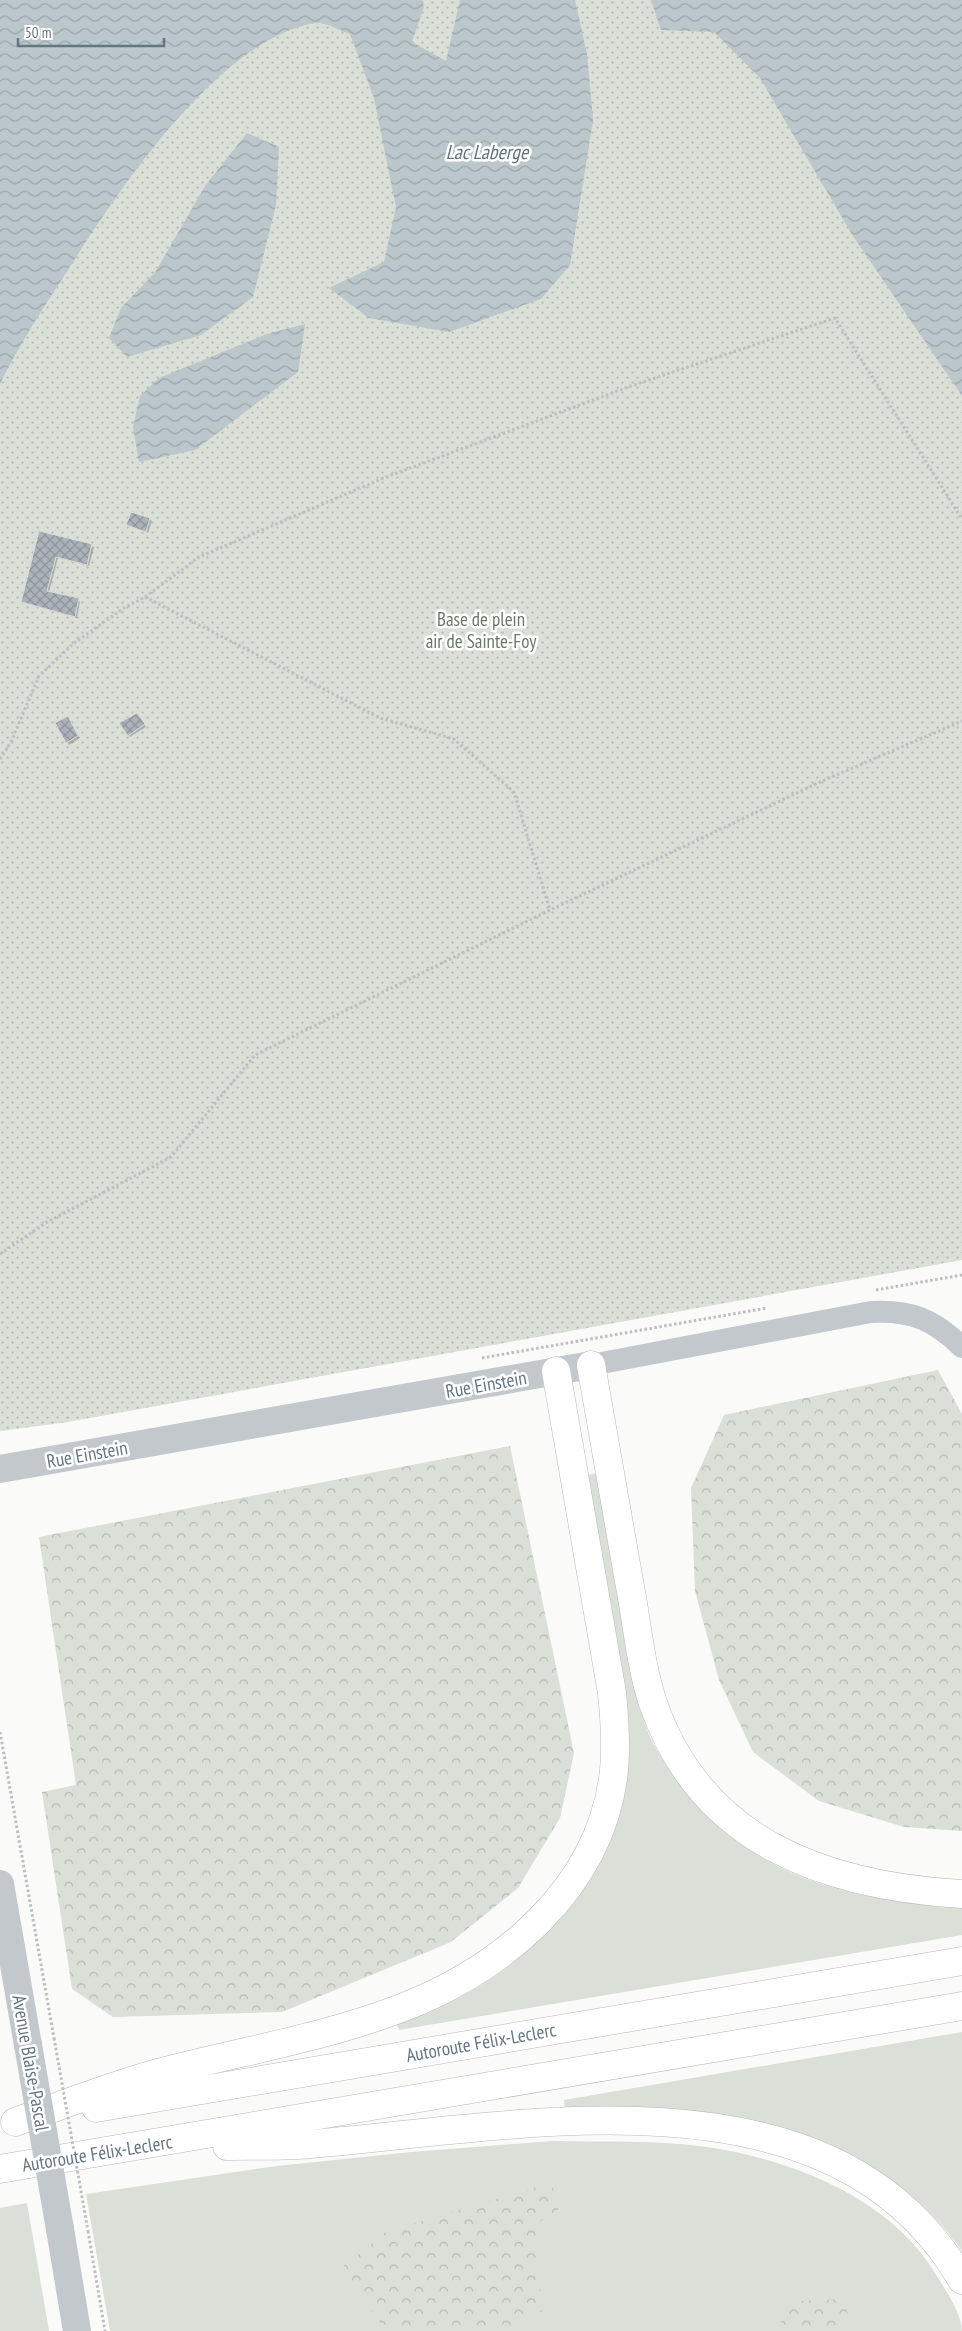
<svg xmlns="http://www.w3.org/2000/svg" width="962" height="2331" viewBox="0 0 962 2331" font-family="'PT Sans Narrow',sans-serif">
	<defs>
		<pattern id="forest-crowns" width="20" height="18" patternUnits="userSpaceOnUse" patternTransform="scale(1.25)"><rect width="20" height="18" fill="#dadfd7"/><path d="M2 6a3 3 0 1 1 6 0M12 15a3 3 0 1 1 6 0" fill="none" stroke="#b4b9b4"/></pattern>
		<pattern id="park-dots" width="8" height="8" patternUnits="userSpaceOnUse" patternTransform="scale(1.25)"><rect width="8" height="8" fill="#dadfd7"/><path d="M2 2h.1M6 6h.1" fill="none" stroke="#b4b9b4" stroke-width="1.8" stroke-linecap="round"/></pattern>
		<pattern id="water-waves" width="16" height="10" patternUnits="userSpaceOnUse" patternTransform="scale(1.25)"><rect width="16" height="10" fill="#bbc7cb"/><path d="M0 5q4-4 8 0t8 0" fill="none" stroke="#9ca6aa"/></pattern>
		<pattern id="building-cross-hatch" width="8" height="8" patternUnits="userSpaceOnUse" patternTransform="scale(1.25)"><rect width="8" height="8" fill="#aab3b9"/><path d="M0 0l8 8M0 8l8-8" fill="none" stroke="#8e969c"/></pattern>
	</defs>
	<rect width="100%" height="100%" fill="#fafaf8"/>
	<g fill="#dadfd7">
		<path d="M599 1473C607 1523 616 1573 624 1623 631 1662 635 1704 652 1741 659 1755 669 1769 679 1782 748 1878 851 1900 962 1908V1935L399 2030 396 2022C429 2010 463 1998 492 1978 572 1923 633 1837 629 1736 628 1699 620 1663 613 1628 604 1577 595 1526 586 1475Z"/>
		<path d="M962 2032V2251C899 2160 791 2119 683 2110 644 2107 604 2110 565 2112L564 2100Z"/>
		<path d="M552 2141C603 2142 656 2140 707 2147 791 2159 890 2198 935 2273 945 2290 961 2311 962 2331H110L86 2194 277 2166 411 2152Z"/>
		<polygon points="27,2203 49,2331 0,2331 0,2208"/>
	</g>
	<g fill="url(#forest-crowns)">
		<polygon points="938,1370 962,1414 962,1831 904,1827 819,1801 753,1752 719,1680 695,1591 691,1488 724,1415"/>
		<polygon points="510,1446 574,1753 560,1818 518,1888 451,1942 282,2012 113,2017 72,1989 42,1792 76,1785 39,1537"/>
		<polygon points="550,2183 563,2206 535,2225 542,2311 506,2331 386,2331 341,2268 386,2232"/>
		<polygon points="845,2299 851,2331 773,2331 799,2301"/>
	</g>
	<polygon fill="url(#park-dots)" points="0,0 962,0 962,1260 68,1422 0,1431"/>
	<g fill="url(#water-waves)">
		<path d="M0 0H422L424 7 412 42 446 61 460 0H575L587 54 593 120 570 265 541 299 449 332 369 318 329 288 384 262 396 207 374 98 350 34C341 31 324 21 314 23 216 41 116 194 66 273 42 310 19 345 0 384Z"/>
		<polygon points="651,0 962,0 962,396 853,236 760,78 714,32 661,30"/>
		<polygon points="247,133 279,147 276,205 253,297 201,335 127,357 109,338 121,308 156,271 205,186"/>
		<polygon points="305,324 298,372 195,450 139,462 133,427 140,396 159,378 267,334"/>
	</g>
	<g fill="#0003">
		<polygon points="150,519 152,521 148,533 128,525"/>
		<polygon points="39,532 94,547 89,566 58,558 49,592 78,600 80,602 77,618 23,602"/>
		<polygon points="139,716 146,727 130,737 128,735"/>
		<polygon points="68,718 80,738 69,745 57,724"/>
	</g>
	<g fill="url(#building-cross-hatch)" stroke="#dcdcda">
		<polygon points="131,512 150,518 146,532 126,525"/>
		<polygon points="39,531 92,544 87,565 56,557 47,591 79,598 75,617 21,602"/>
		<polygon points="137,713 145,724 128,736 119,723"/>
		<polygon points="68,716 78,736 66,743 55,723"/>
	</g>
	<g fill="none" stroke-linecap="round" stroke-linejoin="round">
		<g stroke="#b4b9bd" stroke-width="29">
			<g id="motorway">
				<path d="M591 1365C604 1437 617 1509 629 1581 637 1621 640 1664 653 1703 701 1843 826 1886 962 1894"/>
				<polyline points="96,2108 962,1961"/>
				<path d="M15 2122C60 2106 105 2088 151 2075 235 2052 322 2039 404 2007 503 1968 597 1890 613 1779 617 1750 615 1722 612 1693L556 1371"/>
				<path d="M227 2146C254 2145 283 2147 310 2144 521 2127 833 2058 962 2280"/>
				<polyline points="0,2169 962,2006"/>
			</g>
		</g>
		<g stroke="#bbbfc2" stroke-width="3" stroke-dasharray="2.5 2.5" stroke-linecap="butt">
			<polyline points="145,597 380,718 454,739 514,792 550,910"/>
			<polyline points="0,759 11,742 39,676 74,643 124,608 145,597 199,557 386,477 631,386 835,318 962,519"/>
			<polyline points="0,1254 47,1222 171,1157 255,1055 550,910 820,782 962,721"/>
			<polyline points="876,1290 962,1275"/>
			<polyline points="482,1358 767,1308"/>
			<polyline points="0,1732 54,2038"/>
			<polyline points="88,2231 105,2331"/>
		</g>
		<path stroke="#c3c8cc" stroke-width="22" d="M591 1365 871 1312C911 1310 933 1319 962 1347"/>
		<g stroke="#c3c8cc" stroke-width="28">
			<polyline points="0,1469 591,1365"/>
			<polyline points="0,1884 28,2045"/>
			<polyline points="60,2229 77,2331"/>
		</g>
		<use href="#motorway" stroke="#fff" stroke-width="28"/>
		<polyline stroke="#bbbfc2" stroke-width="3" stroke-dasharray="2.5 2.5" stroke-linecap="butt" points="54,2038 88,2231"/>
		<polyline stroke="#c3c8cc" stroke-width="28" points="28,2045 60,2229"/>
	</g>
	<g text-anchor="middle" stroke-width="5" stroke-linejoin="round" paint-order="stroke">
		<g font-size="19" fill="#687a64" stroke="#fff">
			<text x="481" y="626">Base de plein<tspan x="481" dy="22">air de Sainte-Foy</tspan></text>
		</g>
		<g font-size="19" fill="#657683" stroke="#fff">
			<text transform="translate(486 1384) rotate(-10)" y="7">Rue Einstein</text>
			<text transform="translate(87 1454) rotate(-10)" y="7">Rue Einstein</text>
			<text transform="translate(481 2042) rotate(-10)" y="7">Autoroute Félix-Leclerc</text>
			<text transform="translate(31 2063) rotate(80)" y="7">Avenue Blaise-Pascal</text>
			<text transform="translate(97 2153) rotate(-9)" y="7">Autoroute Félix-Leclerc</text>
		</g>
		<g font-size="20" font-style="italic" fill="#60757c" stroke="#fff">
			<text x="487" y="159">Lac Laberge</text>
		</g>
	</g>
	<path d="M18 38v8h146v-8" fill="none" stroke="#657683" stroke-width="2.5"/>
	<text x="25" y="38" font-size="15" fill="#657683" stroke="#ffffff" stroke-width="4" paint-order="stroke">50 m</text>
</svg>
